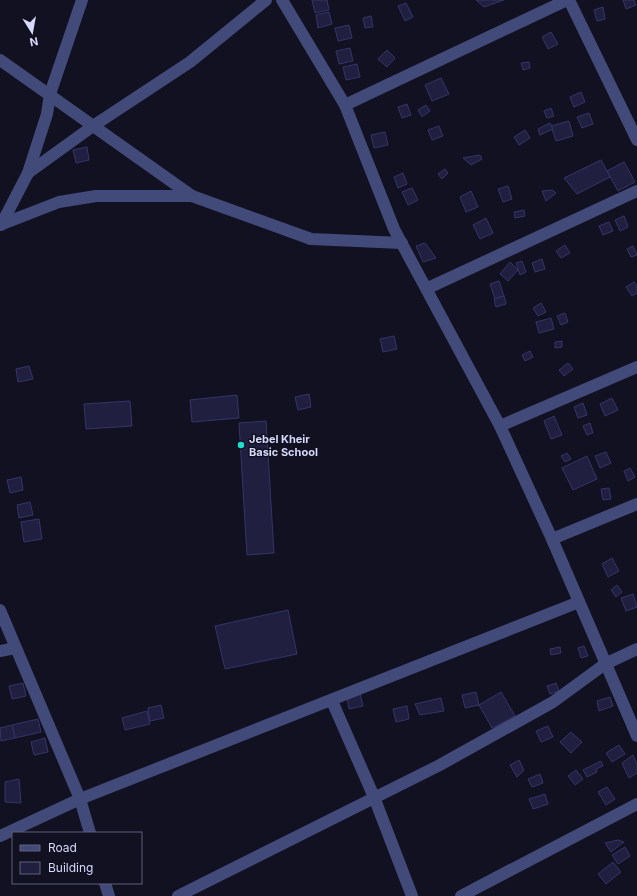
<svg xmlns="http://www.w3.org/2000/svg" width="637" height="896" viewBox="0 0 637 896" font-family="Inter,sans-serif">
	<rect width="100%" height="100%" fill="#111121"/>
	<g fill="#201f40" stroke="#363469">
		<polygon points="312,0 327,0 329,10 315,13"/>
		<polygon points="476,0 504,0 484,7"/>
		<polygon points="623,0 634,0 636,5 626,9"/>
		<polygon points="406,3 413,17 405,21 398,6"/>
		<polygon points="603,7 605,19 597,21 594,10"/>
		<polygon points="329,12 332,24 318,28 316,15"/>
		<polygon points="371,16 373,27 365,28 363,18"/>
		<polygon points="349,25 352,38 338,41 335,28"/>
		<polygon points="551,32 558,44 548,49 542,37"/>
		<polygon points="350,48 353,61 339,64 336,51"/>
		<polygon points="387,50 395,58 387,67 378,59"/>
		<polygon points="529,62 530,68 523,70 521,63"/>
		<polygon points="357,64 360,77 346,80 343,67"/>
		<polygon points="441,78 449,94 432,101 425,85"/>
		<polygon points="581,92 585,102 574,107 570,97"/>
		<polygon points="407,104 411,115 402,118 398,107"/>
		<polygon points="426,105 430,111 422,117 418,110"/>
		<polygon points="551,108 554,116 547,118 544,111"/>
		<polygon points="589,113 593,124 582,128 577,117"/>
		<polygon points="569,121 573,136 556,141 551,126"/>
		<polygon points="550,123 553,129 540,135 538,129"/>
		<polygon points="439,126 443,136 432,140 428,130"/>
		<polygon points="525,130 530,138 519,145 514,137"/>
		<polygon points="385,132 388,145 374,148 371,135"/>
		<polygon points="87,147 89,160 76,163 73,150"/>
		<polygon points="480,155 482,159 471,165 463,158"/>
		<polygon points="601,160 610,177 577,194 564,178"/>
		<polygon points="624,162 635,182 618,191 607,171"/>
		<polygon points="445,169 448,173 442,179 438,174"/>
		<polygon points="403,173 407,184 398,188 394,177"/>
		<polygon points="508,186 512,199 503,202 498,189"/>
		<polygon points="412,188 418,200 408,205 402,192"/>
		<polygon points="552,190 556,193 546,201 542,191"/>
		<polygon points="471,191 478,207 466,212 460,197"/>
		<polygon points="524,210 525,216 515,218 514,212"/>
		<polygon points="624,216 628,227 620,231 615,220"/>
		<polygon points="486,218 493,233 480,239 473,225"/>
		<polygon points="609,222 613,231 603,235 599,226"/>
		<polygon points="425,243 436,258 423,262 416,246"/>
		<polygon points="565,245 570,253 561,258 556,251"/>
		<polygon points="633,246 637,255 631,257 627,249"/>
		<polygon points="542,259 545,269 535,272 532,263"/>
		<polygon points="522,261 526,272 520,275 516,263"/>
		<polygon points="510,262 518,270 508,281 500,274"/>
		<polygon points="499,281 504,296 495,299 490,284"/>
		<polygon points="634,282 637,286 637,293 632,296 626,287"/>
		<polygon points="504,296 506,304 496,307 494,299"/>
		<polygon points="541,303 546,312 538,316 533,308"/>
		<polygon points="565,313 568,322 561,325 557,316"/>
		<polygon points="551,318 554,329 539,333 536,322"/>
		<polygon points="394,336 397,349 383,352 380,339"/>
		<polygon points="562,341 562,347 555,348 555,342"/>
		<polygon points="530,351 533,357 525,361 522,355"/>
		<polygon points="568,363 573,369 564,376 559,370"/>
		<polygon points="29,366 33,379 18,382 16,369"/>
		<polygon points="309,394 311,407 298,410 295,397"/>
		<polygon points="237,395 239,418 192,422 190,400"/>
		<polygon points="612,398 618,410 605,416 600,404"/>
		<polygon points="130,401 132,426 86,429 84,404"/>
		<polygon points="583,403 587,415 578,418 574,407"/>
		<polygon points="554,416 562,435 551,439 544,421"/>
		<polygon points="266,421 274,553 247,555 239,423"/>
		<polygon points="590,423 593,433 587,435 583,426"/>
		<polygon points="606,452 611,463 600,468 595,456"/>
		<polygon points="567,453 571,459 565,462 561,456"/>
		<polygon points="587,456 597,479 573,490 562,468"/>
		<polygon points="630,468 635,477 628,481 624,471"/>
		<polygon points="21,477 23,490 10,493 7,480"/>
		<polygon points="609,488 611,499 603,500 601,489"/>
		<polygon points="30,502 33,515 19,518 17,505"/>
		<polygon points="39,519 42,539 24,542 21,522"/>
		<polygon points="612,558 619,571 608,577 602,564"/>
		<polygon points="617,585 622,592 616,597 611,590"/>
		<polygon points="633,594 637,607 626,611 621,598"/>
		<polygon points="288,610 297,654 225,669 215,626"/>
		<polygon points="584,646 588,656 581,658 578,648"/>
		<polygon points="560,647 561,653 551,655 550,649"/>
		<polygon points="23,683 26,696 12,699 9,686"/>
		<polygon points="556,683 559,691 550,694 547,686"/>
		<polygon points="476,692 479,705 465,708 462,695"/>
		<polygon points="501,692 515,716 492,728 479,705"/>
		<polygon points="360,693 363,706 349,709 347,696"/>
		<polygon points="610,697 613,706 599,711 597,701"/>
		<polygon points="441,698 444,711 420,715 415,704"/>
		<polygon points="161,705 164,718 150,721 148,708"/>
		<polygon points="407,706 409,719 396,722 393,709"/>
		<polygon points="147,711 150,724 125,730 122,718"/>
		<polygon points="38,719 41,732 15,738 12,725"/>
		<polygon points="12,725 15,738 1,741 0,728"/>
		<polygon points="548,726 553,737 541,742 536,731"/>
		<polygon points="571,732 582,742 571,753 560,742"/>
		<polygon points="45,738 48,752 34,755 31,742"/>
		<polygon points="619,745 625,754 612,762 606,753"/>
		<polygon points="633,755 637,764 637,773 629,778 622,763"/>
		<polygon points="519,760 524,770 517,777 510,765"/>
		<polygon points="601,761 603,766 596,769 597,772 587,777 583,770"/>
		<polygon points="576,770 583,779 575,785 568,776"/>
		<polygon points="540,774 543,783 532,787 528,779"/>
		<polygon points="19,779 21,803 5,802 5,782"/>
		<polygon points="607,787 615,799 606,805 598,792"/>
		<polygon points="545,794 548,804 533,809 529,799"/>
		<polygon points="618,840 624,842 611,852 605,843"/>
		<polygon points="625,847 630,856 618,864 612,855"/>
		<polygon points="613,862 621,872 606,884 598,874"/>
	</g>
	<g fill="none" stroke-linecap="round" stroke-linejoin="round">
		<g stroke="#424a7a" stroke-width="12">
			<polyline points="282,0 345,105 394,229 500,426 552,539 637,736"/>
			<polyline points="569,0 637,140"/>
			<polyline points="0,60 192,196 311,239 402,243"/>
			<polyline points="345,105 567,0"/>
			<polyline points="28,173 93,126 190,62 266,0"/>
			<polyline points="0,225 59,202 96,196 192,196"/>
			<polyline points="1,225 28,173 47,114 50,94 82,0"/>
			<polyline points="428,288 637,191"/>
			<polyline points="500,426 637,367"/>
			<polyline points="552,539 637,504"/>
			<polyline points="0,610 80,799 90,833"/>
			<polyline points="0,651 15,648"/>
			<polyline points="332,701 374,797 412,896"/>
			<polyline points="0,836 80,799 579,602"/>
			<polyline points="105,883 109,896"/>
			<polyline points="178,896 438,766 553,702 605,664 637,649"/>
			<polyline points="461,896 637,804"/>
		</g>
	</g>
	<circle fill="#1eded0" stroke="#111121" stroke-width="1.5" cx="241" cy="445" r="4"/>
	<g text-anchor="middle" stroke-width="3" stroke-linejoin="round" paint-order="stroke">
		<g font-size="11" font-weight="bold" fill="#d7d9fa" stroke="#111121" text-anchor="start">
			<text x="249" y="443">Jebel Kheir<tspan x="249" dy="13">Basic School</tspan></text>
		</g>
	</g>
	<rect x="12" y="832" width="130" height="52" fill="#111121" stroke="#606178"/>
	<rect x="20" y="845" width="20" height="6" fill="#424a7a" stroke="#606178"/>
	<text x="48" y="852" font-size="12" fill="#d7d9fa">Road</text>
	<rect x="20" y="862" width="20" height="12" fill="#201f40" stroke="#606178"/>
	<text x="48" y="872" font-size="12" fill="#d7d9fa">Building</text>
	<g transform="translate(32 32) rotate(169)" stroke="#111121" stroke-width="3" paint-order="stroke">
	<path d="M0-3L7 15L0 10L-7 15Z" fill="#d7d9fa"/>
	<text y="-6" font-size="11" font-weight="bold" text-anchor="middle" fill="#d7d9fa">N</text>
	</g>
</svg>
